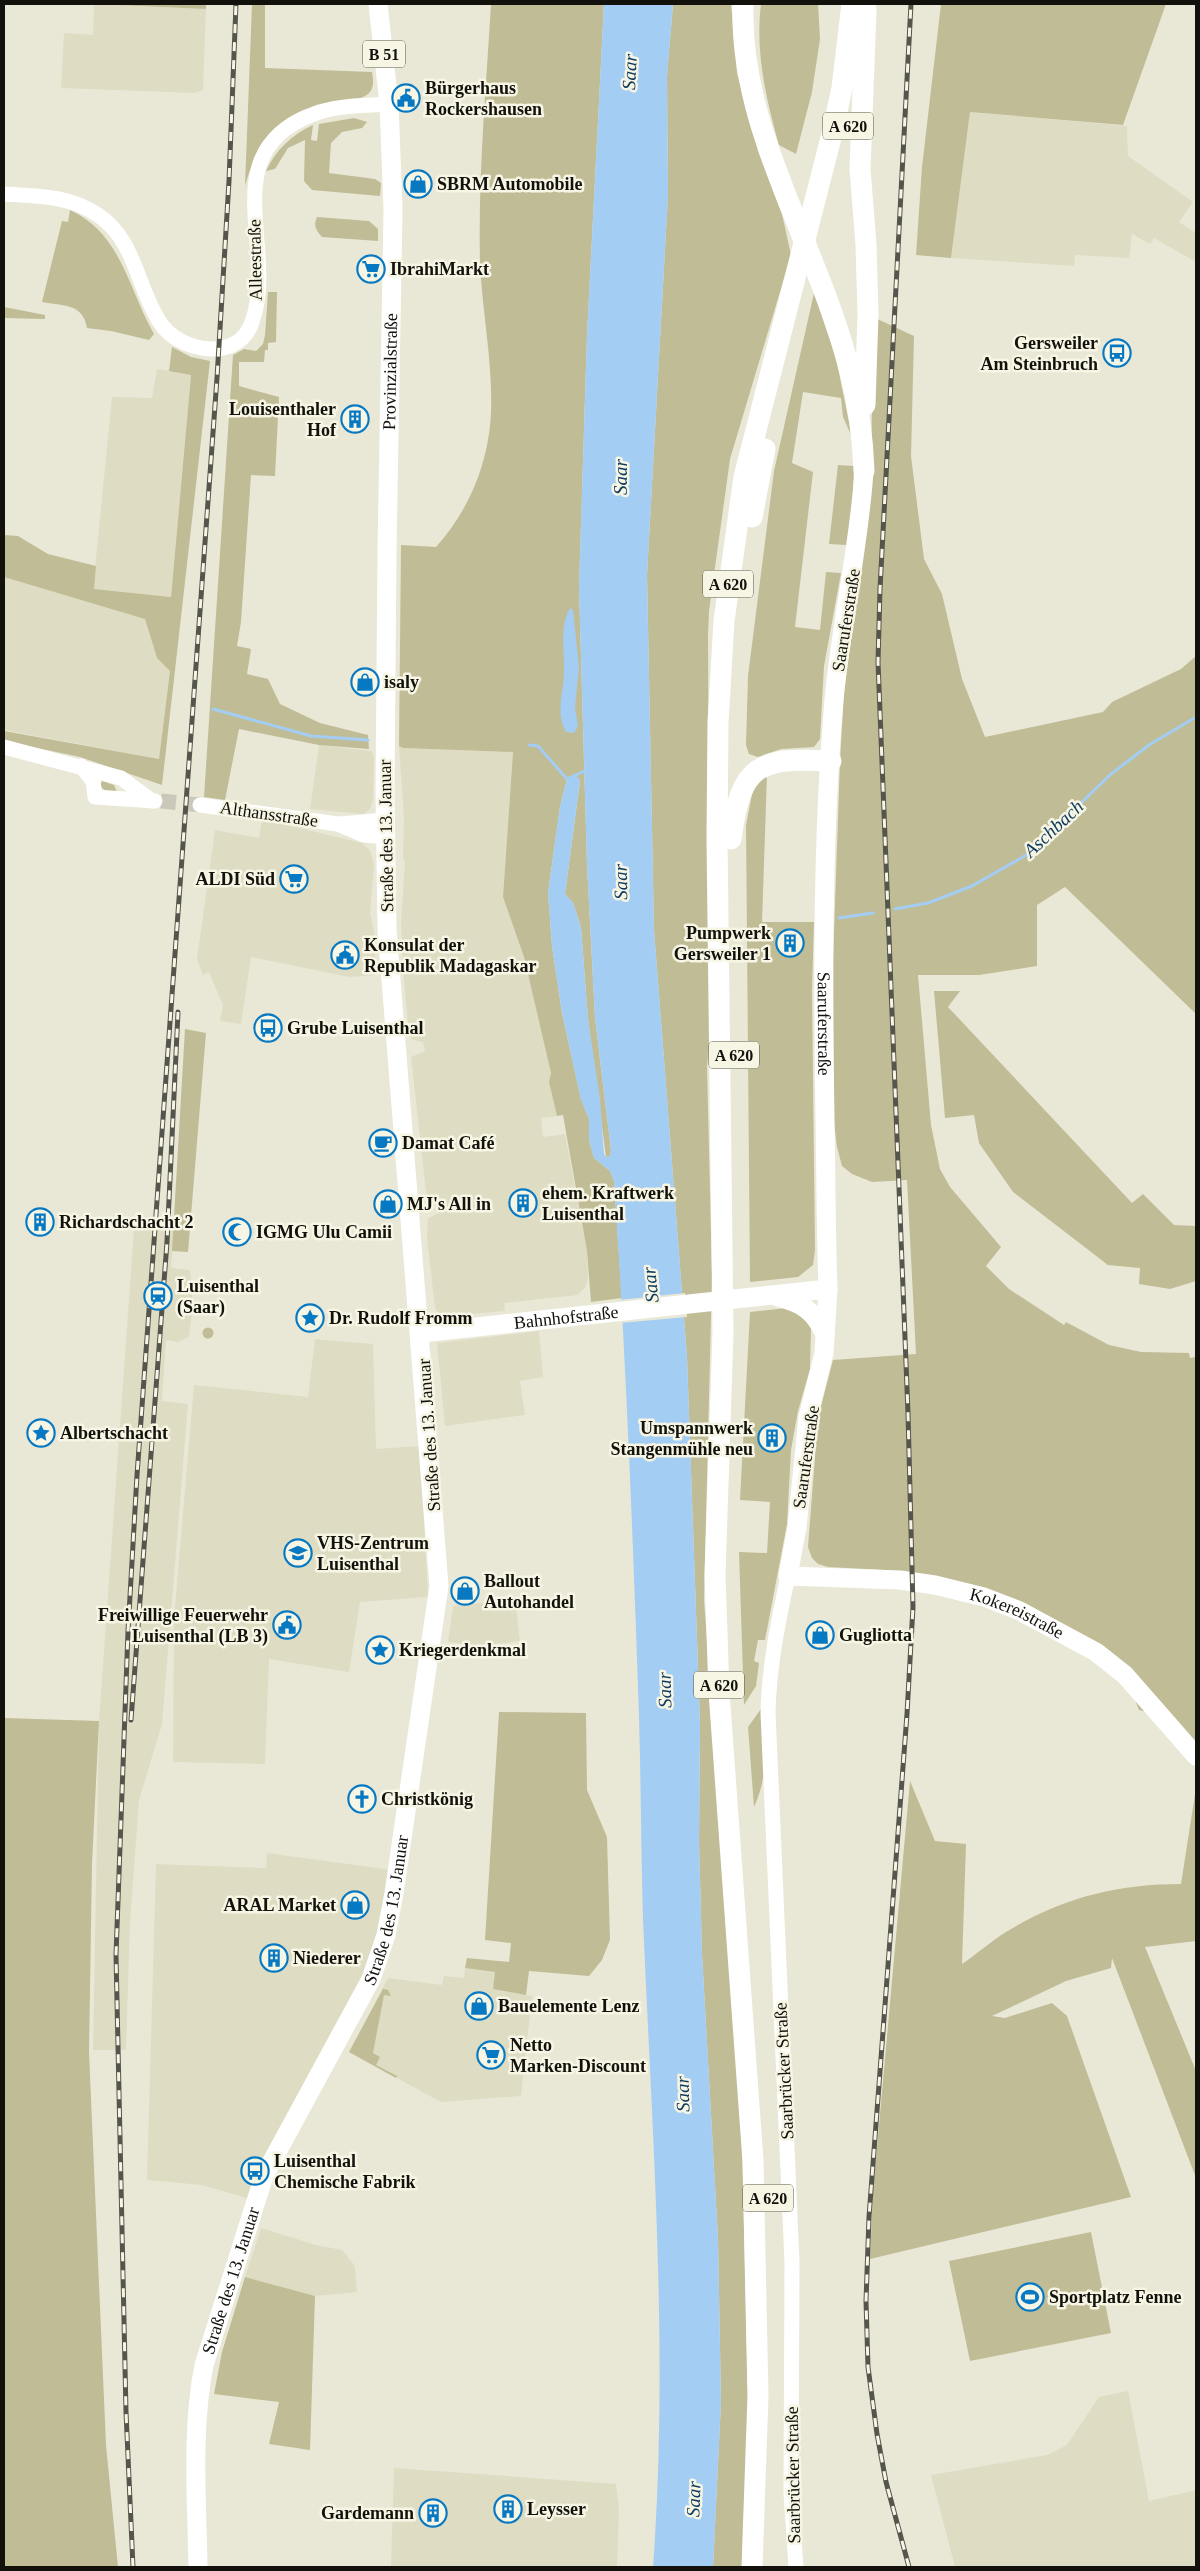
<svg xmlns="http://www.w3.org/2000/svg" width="1200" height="2571" viewBox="0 0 1200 2571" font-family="Georgia,serif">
	<rect width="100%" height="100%" fill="#e9e8d7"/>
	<g fill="#dfdcc4">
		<polygon points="94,4 206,9 203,90 195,93 61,88 64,33 93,35"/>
		<polygon points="970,112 1127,126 1128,156 1193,202 1179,222 1196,233 1196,262 1154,238 1150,244 1132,234 1129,258 1075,255 1074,266 951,258"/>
		<polygon points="157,369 191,374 171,597 93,589 112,397 152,398"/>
		<polygon points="4,577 145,618 157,658 170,671 159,759 4,730"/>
		<polygon points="319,745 371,751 374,757 373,800 370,809 363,814 310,809"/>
		<polygon points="399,746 403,748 513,752 503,897 524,957 551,1073 549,1082 557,1116 541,1118 543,1137 565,1134 587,1251 588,1276 586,1286 578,1295 504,1303 505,1311 451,1316 438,1313 435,1308 427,1237 428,1218 439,1213 437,1202 427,1200 411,1057 425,1051 423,1042 413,1040 409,1036 403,969 401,921 405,862 403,858 404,819"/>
		<polygon points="262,819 362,843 370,850 374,865 370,913 374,931 376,975 349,977 251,957 241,1024 220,1021 223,1005 209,972 203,975 197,959 215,830 259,838"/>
		<polygon points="135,1215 175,1219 171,1268 190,1270 193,1304 189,1337 178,1342 166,1340 162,1401 188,1404 162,1724 139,1800 130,1922 126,2050 93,2050 99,1721"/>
		<polygon points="539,1331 543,1377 520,1381 525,1415 445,1426 437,1343"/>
		<polygon points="315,1339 373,1344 376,1449 420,1446 428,1597 360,1602 349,1672 269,1659 265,1764 173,1762 174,1618 194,1385 308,1397"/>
		<polygon points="515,1599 520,1641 481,1646 448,1642 453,1606"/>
		<polygon points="267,1853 392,1870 373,1958 250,2199 202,2185 147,2180 156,1864 266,1868"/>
		<polygon points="465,1968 495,1972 493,1989 532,1996 521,2096 441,2102 349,2052 388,1978 442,1985 444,1976 464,1978"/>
		<polygon points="261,2228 316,2245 342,2250 355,2266 357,2292 315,2296 245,2277"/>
		<polygon points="1128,2391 1149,2501 1196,2490 1196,2567 955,2567 931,2475 1047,2455 1067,2445 1099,2397"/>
		<polygon points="394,2468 616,2484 619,2511 617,2567 391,2567"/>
	</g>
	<g fill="#c0bc96">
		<polygon points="95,4 206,4 206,9"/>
		<path d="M252 4H265V68L372 72C373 79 375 88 368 94 360 101 342 101 331 103 281 110 258 139 245 186Z"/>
		<path d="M491 4H604L587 335 579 588 587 864 595 1018 611 1150 610 1156 606 1157 588 1019 581 927 573 903 565 894 580 781 575 774 567 779 560 807 548 893 552 946 562 1013 581 1099 589 1119V1140L594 1158 610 1171 614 1181 622 1298 591 1302 587 1251 563 1115 557 1116 549 1082 551 1073 524 957 503 897 513 752 403 748 399 746 401 545 436 547C463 517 481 480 488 440 498 387 482 316 480 262 478 176 486 89 491 4Z"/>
		<polygon points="673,4 731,4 737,73 759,154 782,214 791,255 730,459 709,611 708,636 710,1033 707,1066 712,1276 704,1600 741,2093 748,2401 742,2567 713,2567 721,2402 718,2239 702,1954 699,1842 700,1725 687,1357 654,930 647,575 668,195 667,76"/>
		<path d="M761 4H818L820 39 812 92 796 154 779 145C766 99 755 52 761 4Z"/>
		<polygon points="941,4 1166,4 1123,125 970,112 951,258 916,255 922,167"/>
		<path d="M354 118 367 122 362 128 342 132 331 143 329 173 375 179 381 183 380 196 312 190 304 181 305 140 288 148 275 169 266 171C276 150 291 135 313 125L311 140 317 141 319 124Z"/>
		<path d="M70 210C122 234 128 289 154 334L149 340 111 331 87 328C83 303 63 306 42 302L62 221 68 222Z"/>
		<path d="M317 217 369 221 378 229V241L322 237C316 230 313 226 317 217Z"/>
		<polygon points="268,292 277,292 276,342 268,343 268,350 265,350 264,362 239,362 239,386 279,397 275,476 251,475 241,622 237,646 251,649 247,674 268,679 280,704 320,723 368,735 369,749 319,745 239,729 225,800 204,797 233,355 244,349 256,351 263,344 265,335"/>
		<polygon points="814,293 836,358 852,437 843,417 841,398 803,392 792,463 813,472 795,627 820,630 826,572 841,573 824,666 820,739 814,747 781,749 758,757 749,754 746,745 748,676 774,471"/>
		<polygon points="4,307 45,315 45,319 4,318"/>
		<polygon points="873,317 914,336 911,456 924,559 942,594 962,679 985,737 1103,712 1112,702 1181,669 1196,656 1196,1014 1065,887 1037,905 1037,966 979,975 918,975 931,1125 940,1169 950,1187 1001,1247 986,1266 1009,1289 1064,1325 1066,1322 1109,1345 1141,1352 1189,1353 1190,1358 1196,1357 1196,1747 1175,1718 1139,1710 1118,1657 1065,1627 885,1570 828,1567 818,1564 812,1558 808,1547 818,1418 833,1360 916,1354 907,1180 872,1182 852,1174 842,1166 837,1147 834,1122 832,989 840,761 844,692 871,485"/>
		<polygon points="172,347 191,357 210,361 162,785 80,757 4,741 4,731 159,759 170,671 157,658 145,619 4,577 4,535 18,536 48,554 96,566 94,589 171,597 191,375 169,371"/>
		<polygon points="838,465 854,466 852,515 847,545 829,544"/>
		<polygon points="767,774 762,922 814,922 812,991 815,1250 813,1265 798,1277 750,1282 746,825 753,789"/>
		<polygon points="102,781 114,785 117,792 108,793 100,786"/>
		<polygon points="934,991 960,991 948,1007 1132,1203 1143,1194 1174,1225 1196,1226 1196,1281 1170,1289 1139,1284 1140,1268 1108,1265 1013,1192 979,1143 974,1115 945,1118"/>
		<polygon points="185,1029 206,1033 188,1252 172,1251"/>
		<polygon points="787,1308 804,1315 811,1327 810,1369 798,1411 791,1450 787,1524 765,1640 758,1640 754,1661 759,1663 756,1686 744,1705 739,1552 767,1553 770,1502 740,1500 750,1312"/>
		<circle cx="208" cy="1333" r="5.5"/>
		<path d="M763 1706C765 1743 770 1772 754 1807L748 1727Z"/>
		<polygon points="499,1712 586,1713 587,1790 607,1837 610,1940 602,1960 589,1976 529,1971 526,1995 493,1989 495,1972 465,1968 467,1958 509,1962 511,1943 485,1940"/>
		<polygon points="4,1718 99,1721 92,1864 89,2052 106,2445 118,2567 4,2567"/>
		<path d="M910 1781 935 1841 966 1844 962 1964C977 1954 990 1942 1006 1932 1061 1898 1117 1884 1181 1884L1196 1788V1941L1145 1947 1196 2071V2178L1112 1958 1111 1968 1066 1981 992 2016 1005 2018 1052 2003 1067 2016 1131 2197 870 2259 873 2192Z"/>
		<polygon points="383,1989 388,1990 391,1996 384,1995 373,2053 380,2057 376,2065 397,2076 396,2078 349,2052"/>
		<polygon points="1091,2232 1111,2333 970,2361 949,2261"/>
		<polygon points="245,2277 315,2296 310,2450 269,2444 279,2402 214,2394 222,2352"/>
	</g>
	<g fill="#a4cdf3">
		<path d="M604 4H673L667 76 668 195 647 575 654 930 687 1357 700 1725 699 1842 702 1954 718 2239 721 2402 713 2567H653C669 2352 652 2135 643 1919 641 1852 641 1784 639 1717 633 1538 626 1359 614 1181L610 1171 594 1158 589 1140V1119L581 1100 562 1013 552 946 548 893 560 807 567 779 575 773 580 781 565 894 573 903 581 927 588 1019 600 1099 604 1154 606 1157 610 1156 611 1150 595 1018 587 864 579 588 587 335Z"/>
		<path d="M570 608 573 610 579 667 575 708 578 726 574 733 566 732C555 712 564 692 564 671 565 650 559 627 570 608Z"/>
	</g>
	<polygon fill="#e9e8d7" points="685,1293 687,1317 620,1323 619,1300"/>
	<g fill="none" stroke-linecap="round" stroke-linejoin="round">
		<g stroke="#a4cdf3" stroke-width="3">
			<polyline points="213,709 311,736 368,740"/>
			<polyline points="529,745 538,746 567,779 587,770"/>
			<polyline points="895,909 928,903 972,886 1028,854 1111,774 1149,745 1196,717"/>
			<polyline points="839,918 873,913"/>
		</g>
		<polyline stroke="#c9c8b9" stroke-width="15" stroke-dasharray="15 8" stroke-linecap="butt" points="161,801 200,805"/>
		<g stroke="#fff" stroke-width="15">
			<path d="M4 194C37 196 69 195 98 215 136 240 137 289 161 324 176 345 209 355 232 345 243 340 250 330 253 319 277 247 213 151 314 114 336 105 365 106 389 104"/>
			<polyline points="4,747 121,778 152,801"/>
			<polyline points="81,766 93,781 95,797 155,801"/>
			<polyline points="200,805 338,824 364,835 386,837"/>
			<polyline points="340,824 385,820"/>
			<path d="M788 1576C778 1622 769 1666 768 1713L792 2262 791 2493 796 2567"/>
		</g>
		<g stroke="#fff" stroke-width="19">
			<path id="s1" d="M864 471C859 548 841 623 834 700 822 840 823 980 825 1120 826 1177 826 1233 828 1289L824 1353 808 1417 797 1527 788 1576 900 1580 935 1585 984 1597 1020 1611 1096 1652 1125 1675 1196 1756"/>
			<path d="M778 1297C802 1303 814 1311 825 1334"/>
			<path id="s2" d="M421 1333 828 1289"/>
			<path id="s3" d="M198 2567C197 2501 191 2431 204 2365L264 2176 371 1979 386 1935 394 1893 439 1586 387 929 385 792 387 551 393 210 389 104 378 4"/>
		</g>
		<g stroke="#fff" stroke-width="21">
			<path d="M743 4C740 100 783 185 817 273 843 338 862 401 864 471"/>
			<polyline points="865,405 868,314 866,245 860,169 866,9"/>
			<polyline points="752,517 765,449"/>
			<path d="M731 839C741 764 758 757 831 761"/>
			<polyline points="752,2567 758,2396 753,2161 719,1692 715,1575 723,1332 717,838 718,722 724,621 744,477 833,130 842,88 852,4"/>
		</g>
		<g stroke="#56554d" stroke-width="5">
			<g id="rail">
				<polyline points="131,1720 167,1242 178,1012"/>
				<polyline points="133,2567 126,2412 116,1955 128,1631 137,1475 217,378 229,181 236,4"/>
				<polyline points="909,2567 886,2482 877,2434 868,2367 866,2301 869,2217 907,1714 913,1607 908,1413 878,662 880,589 911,4"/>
			</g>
		</g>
		<use href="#rail" stroke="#f7f5e4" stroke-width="3" stroke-dasharray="9" stroke-linecap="butt"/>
	</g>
	<defs>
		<g id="civic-ring" transform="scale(1.4375)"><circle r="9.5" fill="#f7f5e4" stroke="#0779c3" stroke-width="1.5"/><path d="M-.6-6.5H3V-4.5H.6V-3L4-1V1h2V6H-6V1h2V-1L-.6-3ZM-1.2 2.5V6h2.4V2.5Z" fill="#0779c3"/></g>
		<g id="shop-ring" transform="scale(1.4375)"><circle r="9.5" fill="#f7f5e4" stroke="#0779c3" stroke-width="1.5"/><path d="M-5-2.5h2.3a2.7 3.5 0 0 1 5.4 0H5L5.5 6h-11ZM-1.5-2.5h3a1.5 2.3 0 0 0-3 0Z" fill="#0779c3"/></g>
		<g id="supermarket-ring" transform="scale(1.4375)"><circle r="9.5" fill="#f7f5e4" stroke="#0779c3" stroke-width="1.5"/><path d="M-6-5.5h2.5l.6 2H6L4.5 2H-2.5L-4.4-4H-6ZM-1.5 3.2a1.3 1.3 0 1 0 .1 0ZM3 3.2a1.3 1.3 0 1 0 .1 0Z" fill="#0779c3"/></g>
		<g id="bus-ring" transform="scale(1.4375)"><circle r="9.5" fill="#f7f5e4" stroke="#0779c3" stroke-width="1.5"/><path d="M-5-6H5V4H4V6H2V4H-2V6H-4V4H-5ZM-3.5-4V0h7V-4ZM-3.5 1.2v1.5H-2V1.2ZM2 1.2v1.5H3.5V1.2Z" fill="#0779c3"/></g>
		<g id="building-ring" transform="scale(1.4375)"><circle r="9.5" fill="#f7f5e4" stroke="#0779c3" stroke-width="1.5"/><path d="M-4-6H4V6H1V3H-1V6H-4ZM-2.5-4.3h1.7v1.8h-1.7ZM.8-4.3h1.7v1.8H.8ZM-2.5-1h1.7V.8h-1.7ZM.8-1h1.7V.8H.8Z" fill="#0779c3"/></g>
		<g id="cafe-ring" transform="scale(1.4375)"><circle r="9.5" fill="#f7f5e4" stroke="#0779c3" stroke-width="1.5"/><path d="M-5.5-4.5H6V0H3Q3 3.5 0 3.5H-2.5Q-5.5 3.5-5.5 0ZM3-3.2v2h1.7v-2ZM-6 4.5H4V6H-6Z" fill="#0779c3"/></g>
		<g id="mosque-ring" transform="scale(1.4375)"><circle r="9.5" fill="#f7f5e4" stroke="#0779c3" stroke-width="1.5"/><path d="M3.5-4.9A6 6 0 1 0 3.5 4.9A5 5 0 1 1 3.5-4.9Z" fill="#0779c3"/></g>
		<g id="station-ring" transform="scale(1.4375)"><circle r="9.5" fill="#f7f5e4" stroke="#0779c3" stroke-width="1.5"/><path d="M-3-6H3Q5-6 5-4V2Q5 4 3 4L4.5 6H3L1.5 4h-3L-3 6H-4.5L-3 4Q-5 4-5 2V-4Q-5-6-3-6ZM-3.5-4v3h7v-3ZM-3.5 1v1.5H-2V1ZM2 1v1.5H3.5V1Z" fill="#0779c3"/></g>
		<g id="sight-ring" transform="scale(1.4375)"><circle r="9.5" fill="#f7f5e4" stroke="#0779c3" stroke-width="1.5"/><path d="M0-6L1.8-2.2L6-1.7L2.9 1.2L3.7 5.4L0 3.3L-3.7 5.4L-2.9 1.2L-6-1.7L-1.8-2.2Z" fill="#0779c3"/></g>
		<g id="university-ring" transform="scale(1.4375)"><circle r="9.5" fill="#f7f5e4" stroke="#0779c3" stroke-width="1.5"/><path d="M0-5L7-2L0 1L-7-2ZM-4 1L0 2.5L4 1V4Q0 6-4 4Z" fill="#0779c3"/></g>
		<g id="church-ring" transform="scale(1.4375)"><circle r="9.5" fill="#f7f5e4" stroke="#0779c3" stroke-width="1.5"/><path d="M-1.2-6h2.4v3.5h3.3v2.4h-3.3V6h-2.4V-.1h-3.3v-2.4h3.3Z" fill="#0779c3"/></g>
		<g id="stadium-ring" transform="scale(1.4375)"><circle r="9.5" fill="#f7f5e4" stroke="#0779c3" stroke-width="1.5"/><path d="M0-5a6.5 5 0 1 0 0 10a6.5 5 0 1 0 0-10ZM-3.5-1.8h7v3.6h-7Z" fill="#0779c3"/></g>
	</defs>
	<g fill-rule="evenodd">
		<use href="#civic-ring" x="406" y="98"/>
		<use href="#shop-ring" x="418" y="184"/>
		<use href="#supermarket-ring" x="371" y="269"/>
		<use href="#bus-ring" x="1117" y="353"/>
		<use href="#building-ring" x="355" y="419"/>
		<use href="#shop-ring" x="365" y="682"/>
		<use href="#supermarket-ring" x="294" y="879"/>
		<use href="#building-ring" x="790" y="943"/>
		<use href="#civic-ring" x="345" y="955"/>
		<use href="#bus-ring" x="268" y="1028"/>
		<use href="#cafe-ring" x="383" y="1143"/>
		<use href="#building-ring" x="523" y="1203"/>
		<use href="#shop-ring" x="388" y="1204"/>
		<use href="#building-ring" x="40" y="1222"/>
		<use href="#mosque-ring" x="237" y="1232"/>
		<use href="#station-ring" x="158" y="1296"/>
		<use href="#sight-ring" x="310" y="1318"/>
		<use href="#sight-ring" x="41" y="1433"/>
		<use href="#building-ring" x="772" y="1438"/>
		<use href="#university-ring" x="298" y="1553"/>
		<use href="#shop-ring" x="465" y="1591"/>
		<use href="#civic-ring" x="287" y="1625"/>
		<use href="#shop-ring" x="820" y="1635"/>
		<use href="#sight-ring" x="380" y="1650"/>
		<use href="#church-ring" x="362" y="1799"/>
		<use href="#shop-ring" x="355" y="1905"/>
		<use href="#building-ring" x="274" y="1958"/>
		<use href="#shop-ring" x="479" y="2006"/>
		<use href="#supermarket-ring" x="491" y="2055"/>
		<use href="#bus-ring" x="255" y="2171"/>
		<use href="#stadium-ring" x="1030" y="2297"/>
		<use href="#building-ring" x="508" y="2509"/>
		<use href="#building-ring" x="433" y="2513"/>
	</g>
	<g text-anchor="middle" stroke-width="5" stroke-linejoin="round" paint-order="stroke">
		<g fill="#f7f5e4" stroke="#57554d" stroke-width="1">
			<rect x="363" y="40.5" width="42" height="27" rx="4"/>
			<rect x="823" y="112.5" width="50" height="27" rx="4"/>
			<rect x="703" y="570.5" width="50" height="27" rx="4"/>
			<rect x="709" y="1041.5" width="50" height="27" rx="4"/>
			<rect x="694" y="1671.5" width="50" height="27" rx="4"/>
			<rect x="743" y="2184.5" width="50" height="27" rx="4"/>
		</g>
		<g font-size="16" font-weight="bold" fill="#12110c">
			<text x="384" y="60">B 51</text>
			<text x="848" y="132">A 620</text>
			<text x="728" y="590">A 620</text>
			<text x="734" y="1061">A 620</text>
			<text x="719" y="1691">A 620</text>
			<text x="768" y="2204">A 620</text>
		</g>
		<g font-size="18" font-weight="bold" fill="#12110c" stroke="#f7f5e4" text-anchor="start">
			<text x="425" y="94">Bürgerhaus<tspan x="425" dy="21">Rockershausen</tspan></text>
			<text x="437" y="190">SBRM Automobile</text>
			<text x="390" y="275">IbrahiMarkt</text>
			<text x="1098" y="349" text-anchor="end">Gersweiler<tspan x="1098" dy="21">Am Steinbruch</tspan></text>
			<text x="336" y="415" text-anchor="end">Louisenthaler<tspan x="336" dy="21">Hof</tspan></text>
			<text x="384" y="688">isaly</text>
			<text x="275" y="885" text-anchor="end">ALDI Süd</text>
			<text x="771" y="939" text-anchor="end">Pumpwerk<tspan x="771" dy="21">Gersweiler 1</tspan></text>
			<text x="364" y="951">Konsulat der<tspan x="364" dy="21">Republik Madagaskar</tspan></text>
			<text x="287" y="1034">Grube Luisenthal</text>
			<text x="402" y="1149">Damat Café</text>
			<text x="542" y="1199">ehem. Kraftwerk<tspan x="542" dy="21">Luisenthal</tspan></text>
			<text x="407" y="1210">MJ's All in</text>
			<text x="59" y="1228">Richardschacht 2</text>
			<text x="256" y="1238">IGMG Ulu Camii</text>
			<text x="177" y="1292">Luisenthal<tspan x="177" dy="21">(Saar)</tspan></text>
			<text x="329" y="1324">Dr. Rudolf Fromm</text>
			<text x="753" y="1434" text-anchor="end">Umspannwerk<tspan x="753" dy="21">Stangenmühle neu</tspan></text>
			<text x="60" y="1439">Albertschacht</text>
			<text x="317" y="1549">VHS-Zentrum<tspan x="317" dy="21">Luisenthal</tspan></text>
			<text x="484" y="1587">Ballout<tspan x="484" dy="21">Autohandel</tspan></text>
			<text x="268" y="1621" text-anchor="end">Freiwillige Feuerwehr<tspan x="268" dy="21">Luisenthal (LB 3)</tspan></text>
			<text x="839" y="1641">Gugliotta</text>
			<text x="399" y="1656">Kriegerdenkmal</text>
			<text x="381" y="1805">Christkönig</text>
			<text x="336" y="1911" text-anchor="end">ARAL Market</text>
			<text x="293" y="1964">Niederer</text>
			<text x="498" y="2012">Bauelemente Lenz</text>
			<text x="510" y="2051">Netto<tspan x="510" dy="21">Marken-Discount</tspan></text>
			<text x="274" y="2167">Luisenthal<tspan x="274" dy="21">Chemische Fabrik</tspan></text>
			<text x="1049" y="2303">Sportplatz Fenne</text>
			<text x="527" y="2515">Leysser</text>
			<text x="414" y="2519" text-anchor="end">Gardemann</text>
		</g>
		<g font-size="18" fill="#12110c" stroke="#f7f5e4">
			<text transform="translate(255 260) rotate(-91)" y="6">Alleestraße</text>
			<text dy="6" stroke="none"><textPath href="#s3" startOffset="2241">Provinzialstraße</textPath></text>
			<text transform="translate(846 620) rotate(-81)" y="6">Saaruferstraße</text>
			<text transform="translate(269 814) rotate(8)" y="6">Althansstraße</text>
			<text transform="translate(386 836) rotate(-91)" y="6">Straße des 13. Januar</text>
			<text dy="6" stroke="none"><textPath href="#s1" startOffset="555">Saaruferstraße</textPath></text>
			<text dy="6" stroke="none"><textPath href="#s2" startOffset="146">Bahnhofstraße</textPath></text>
			<text transform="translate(429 1435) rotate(-94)" y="6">Straße des 13. Januar</text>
			<text transform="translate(806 1457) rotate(-82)" y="6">Saaruferstraße</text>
			<text dy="6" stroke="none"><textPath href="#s1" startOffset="1345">Kokereistraße</textPath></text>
			<text dy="6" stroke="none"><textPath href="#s3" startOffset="696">Straße des 13. Januar</textPath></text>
			<text transform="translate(784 2071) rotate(-93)" y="6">Saarbrücker Straße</text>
			<text dy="6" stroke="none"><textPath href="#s3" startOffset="291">Straße des 13. Januar</textPath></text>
			<text transform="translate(793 2475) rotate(-91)" y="6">Saarbrücker Straße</text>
		</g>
		<g font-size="19" font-style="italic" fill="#0e3c60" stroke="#f7f5e4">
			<text transform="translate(629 72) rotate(-87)" y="7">Saar</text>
			<text transform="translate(620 477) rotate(-90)" y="7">Saar</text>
			<text transform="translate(1053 828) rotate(-43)" y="7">Aschbach</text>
			<text transform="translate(620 882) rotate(-91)" y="7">Saar</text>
			<text transform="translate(650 1285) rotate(-96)" y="7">Saar</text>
			<text transform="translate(664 1690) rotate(-92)" y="7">Saar</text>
			<text transform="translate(682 2094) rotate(-92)" y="7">Saar</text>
			<text transform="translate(693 2499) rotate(-88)" y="7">Saar</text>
		</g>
	</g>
	<rect width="1200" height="2571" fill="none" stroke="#12110c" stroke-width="10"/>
</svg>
